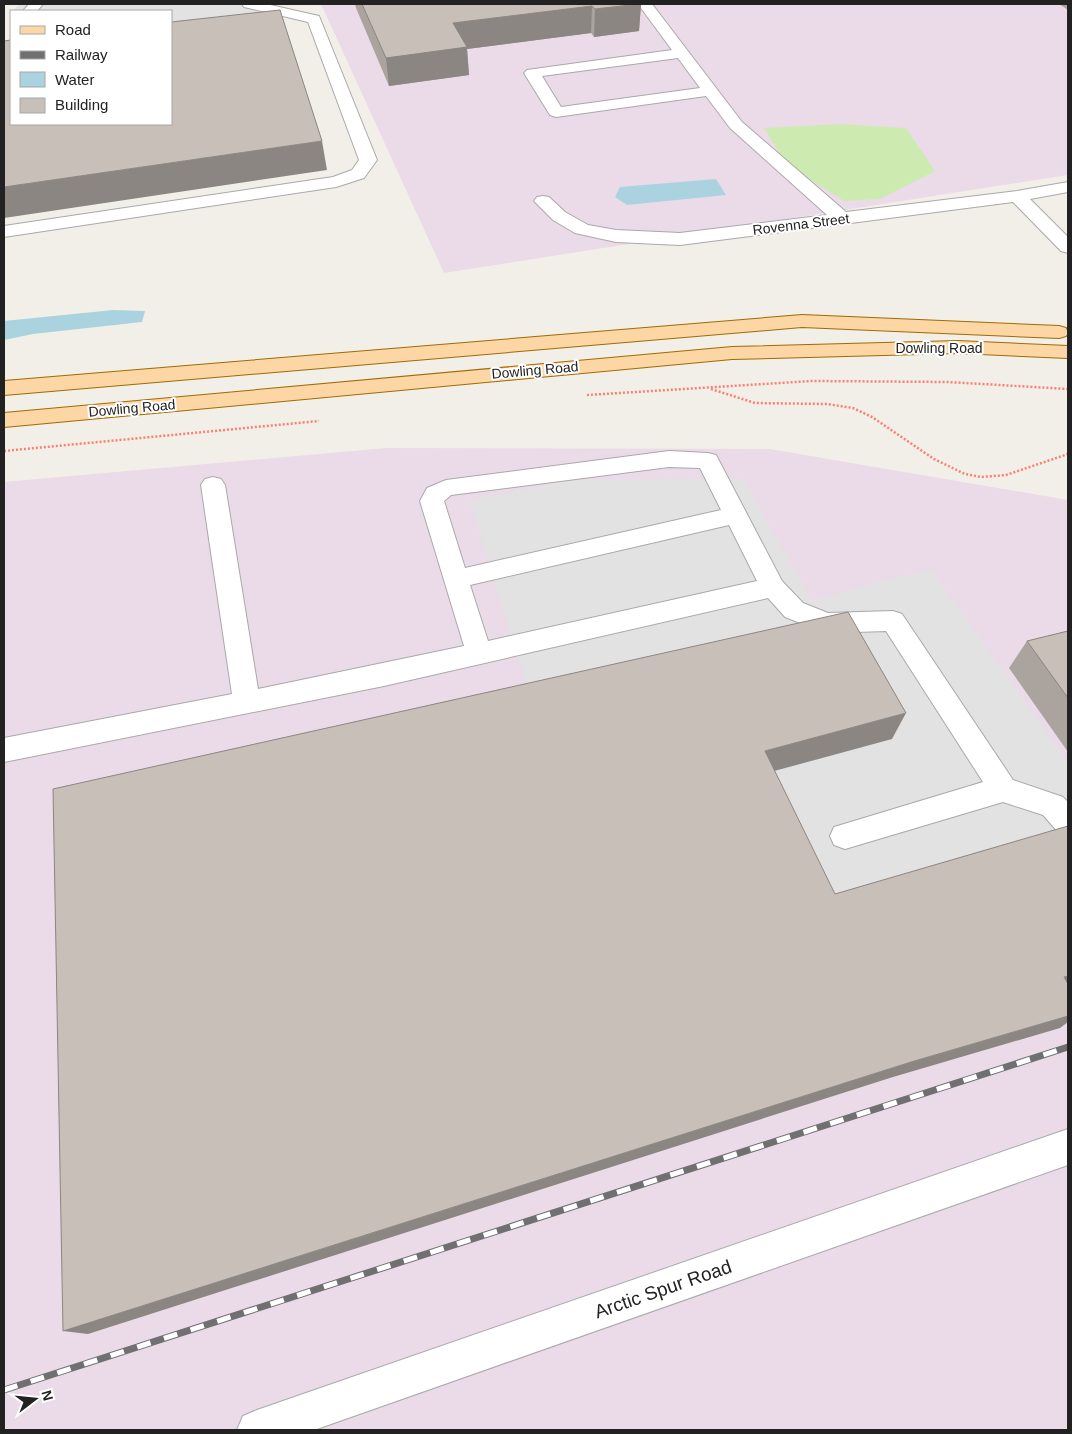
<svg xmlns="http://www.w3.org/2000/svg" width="1072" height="1434" font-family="Arial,sans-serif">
<rect width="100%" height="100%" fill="#f2efe9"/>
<g fill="#ebdbe8">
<polygon points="321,4 1068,4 1068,175 444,273"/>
<polygon points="386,448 770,449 1068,500 1068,1430 4,1430 4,482"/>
</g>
<polygon fill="#cdebb0" points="840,124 906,128 935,171 880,199 844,201 787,165 764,128"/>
<g fill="#e2e2e2">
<polygon points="19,4 248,4 261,14 171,43 171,11 13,11"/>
<polygon points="743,479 812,600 931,569 1068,763 1068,877 823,915 534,708 469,500 576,480"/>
</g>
<g fill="#aad3df">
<polygon points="716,179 726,195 627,205 615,197 620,187"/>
<polygon points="113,310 145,311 142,322 33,334 4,340 4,321"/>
</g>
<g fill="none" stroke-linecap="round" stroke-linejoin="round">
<g stroke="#a9a9a9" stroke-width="2">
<g id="minor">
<polygon points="29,4 43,4 37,11 23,11"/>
<polygon points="242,4 266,4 319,16 377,160 364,178 336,187 4,237 4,226 333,177 352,170 359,160 308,22 244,7"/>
<path d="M 638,4 L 652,4 L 742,122 L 846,212 L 1017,191 L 1068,182 L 1068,192 L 1030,199 L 1068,237 L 1068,253 L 1061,251 L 1013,202 L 680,245 L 616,242 L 575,233 L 553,220 L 534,201 L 537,197 L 543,196 L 549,197 L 565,212 L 588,225 L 616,230 L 680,233 L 827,215 L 730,128 L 706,96 L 556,117 L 550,115 L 524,73 L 527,70 L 672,50 ZM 678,58 L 700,88 L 561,107 L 542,76 Z"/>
<path d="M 669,451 L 708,453 L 716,455 L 782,581 L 803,603 L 828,613 L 893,611 L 902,614 L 1013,780 L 1063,797 L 1068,802 L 1068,836 L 1058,832 L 1043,815 L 1003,802 L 845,849 L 834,845 L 830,836 L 834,827 L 983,782 L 886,631 L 826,633 L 785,617 L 768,598 L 384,686 L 4,762 L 4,738 L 232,694 L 201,485 L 205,479 L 213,477 L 221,479 L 225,485 L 258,689 L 464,646 L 420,501 L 427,488 L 446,480 ZM 669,467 L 700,468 L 721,510 L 465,568 L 444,501 L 451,495 ZM 729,525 L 757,581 L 488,641 L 470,585 Z"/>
<polygon points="1068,1129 1068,1165 314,1430 237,1430 243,1416 257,1410"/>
</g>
</g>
<g stroke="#a06b00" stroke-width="2">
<g id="major">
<polygon points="802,315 1059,326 1066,328 1068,333 1066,336 1059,338 802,327 4,395 4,381"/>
<polygon points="958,341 1068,346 1068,358 958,353 732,359 4,427 4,413 732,347"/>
</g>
</g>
<g stroke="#fa8072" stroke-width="2.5" stroke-dasharray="2 2" stroke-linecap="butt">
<polyline points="711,389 755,403 827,404 853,408 872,417 934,459 965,474 981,477 1006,475 1068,454"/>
<polyline points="587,395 812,381 948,382 1068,389"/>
<polyline points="4,451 319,421"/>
</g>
<use href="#minor" fill="#fff" fill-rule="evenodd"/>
<use href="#major" fill="#fcd6a4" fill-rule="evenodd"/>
<g stroke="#707070" stroke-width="7">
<polyline id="rail" points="4,1390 1068,1047"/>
</g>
<use href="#rail" stroke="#fff" stroke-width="5" stroke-dasharray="14" stroke-linecap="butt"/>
</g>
<g fill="#aba49e">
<polygon points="355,4 641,4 639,31 594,37 591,33 467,49 469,75 389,86 356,8"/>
<polygon points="1059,4 1068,4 1068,10"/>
<polygon points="1068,631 1068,752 1009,668 1027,641"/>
</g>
<g fill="#8b8681">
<polygon points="641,4 639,31 594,37 595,9"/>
<polygon points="592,6 591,33 467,49 469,75 389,86 386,58 453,23"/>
<polygon points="322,141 327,170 4,218 4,187"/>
<polygon points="906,713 892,739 756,776 765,751"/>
<polygon points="1068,976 1068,986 1064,977"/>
<polygon points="1068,1016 1068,1022 1060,1028 893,1077 88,1334 63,1331 911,1062"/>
</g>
<g fill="#c7bfb8" stroke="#8b8681">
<polygon points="362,4 639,4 595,9 592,6 453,23 467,47 386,58"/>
<polygon points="280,10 322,141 4,187 4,41 11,40 11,124 171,124 171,22"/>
<polygon points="848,612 906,713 765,751 835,894 1068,826 1068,976 1064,977 1068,984 1068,1016 911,1062 63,1331 53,789"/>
<polygon points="1068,631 1068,698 1027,641"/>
</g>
<g text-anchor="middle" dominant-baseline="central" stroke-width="4" stroke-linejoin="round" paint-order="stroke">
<g font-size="14" fill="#222" stroke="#fff">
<text transform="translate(801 224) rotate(-7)">Rovenna Street</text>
<text x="939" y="348">Dowling Road</text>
<text transform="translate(535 370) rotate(-5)">Dowling Road</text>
<text transform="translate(132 408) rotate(-5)">Dowling Road</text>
</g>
<g font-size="19" fill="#222" stroke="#fff">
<text transform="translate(663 1289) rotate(-19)">Arctic Spur Road</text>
</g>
</g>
<rect width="1072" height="1434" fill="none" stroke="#222222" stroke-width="10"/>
<rect x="10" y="10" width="162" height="115" fill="#ffffff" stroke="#a7a7a7"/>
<rect x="20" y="26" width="25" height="8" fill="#fcd6a4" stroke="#a7a7a7"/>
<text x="55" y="35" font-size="15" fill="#222222">Road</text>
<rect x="20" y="51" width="25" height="8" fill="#707070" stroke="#a7a7a7"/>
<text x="55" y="60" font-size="15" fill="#222222">Railway</text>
<rect x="20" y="72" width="25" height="15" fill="#aad3df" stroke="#a7a7a7"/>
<text x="55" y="85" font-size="15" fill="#222222">Water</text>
<rect x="20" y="98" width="25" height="15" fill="#c7bfb8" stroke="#a7a7a7"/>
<text x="55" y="110" font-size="15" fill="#222222">Building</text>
<g transform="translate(35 1399) rotate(74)" stroke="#ffffff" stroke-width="4" paint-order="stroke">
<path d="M0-4L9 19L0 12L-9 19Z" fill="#222222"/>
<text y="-8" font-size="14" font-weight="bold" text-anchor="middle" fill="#222222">N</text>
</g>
</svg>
